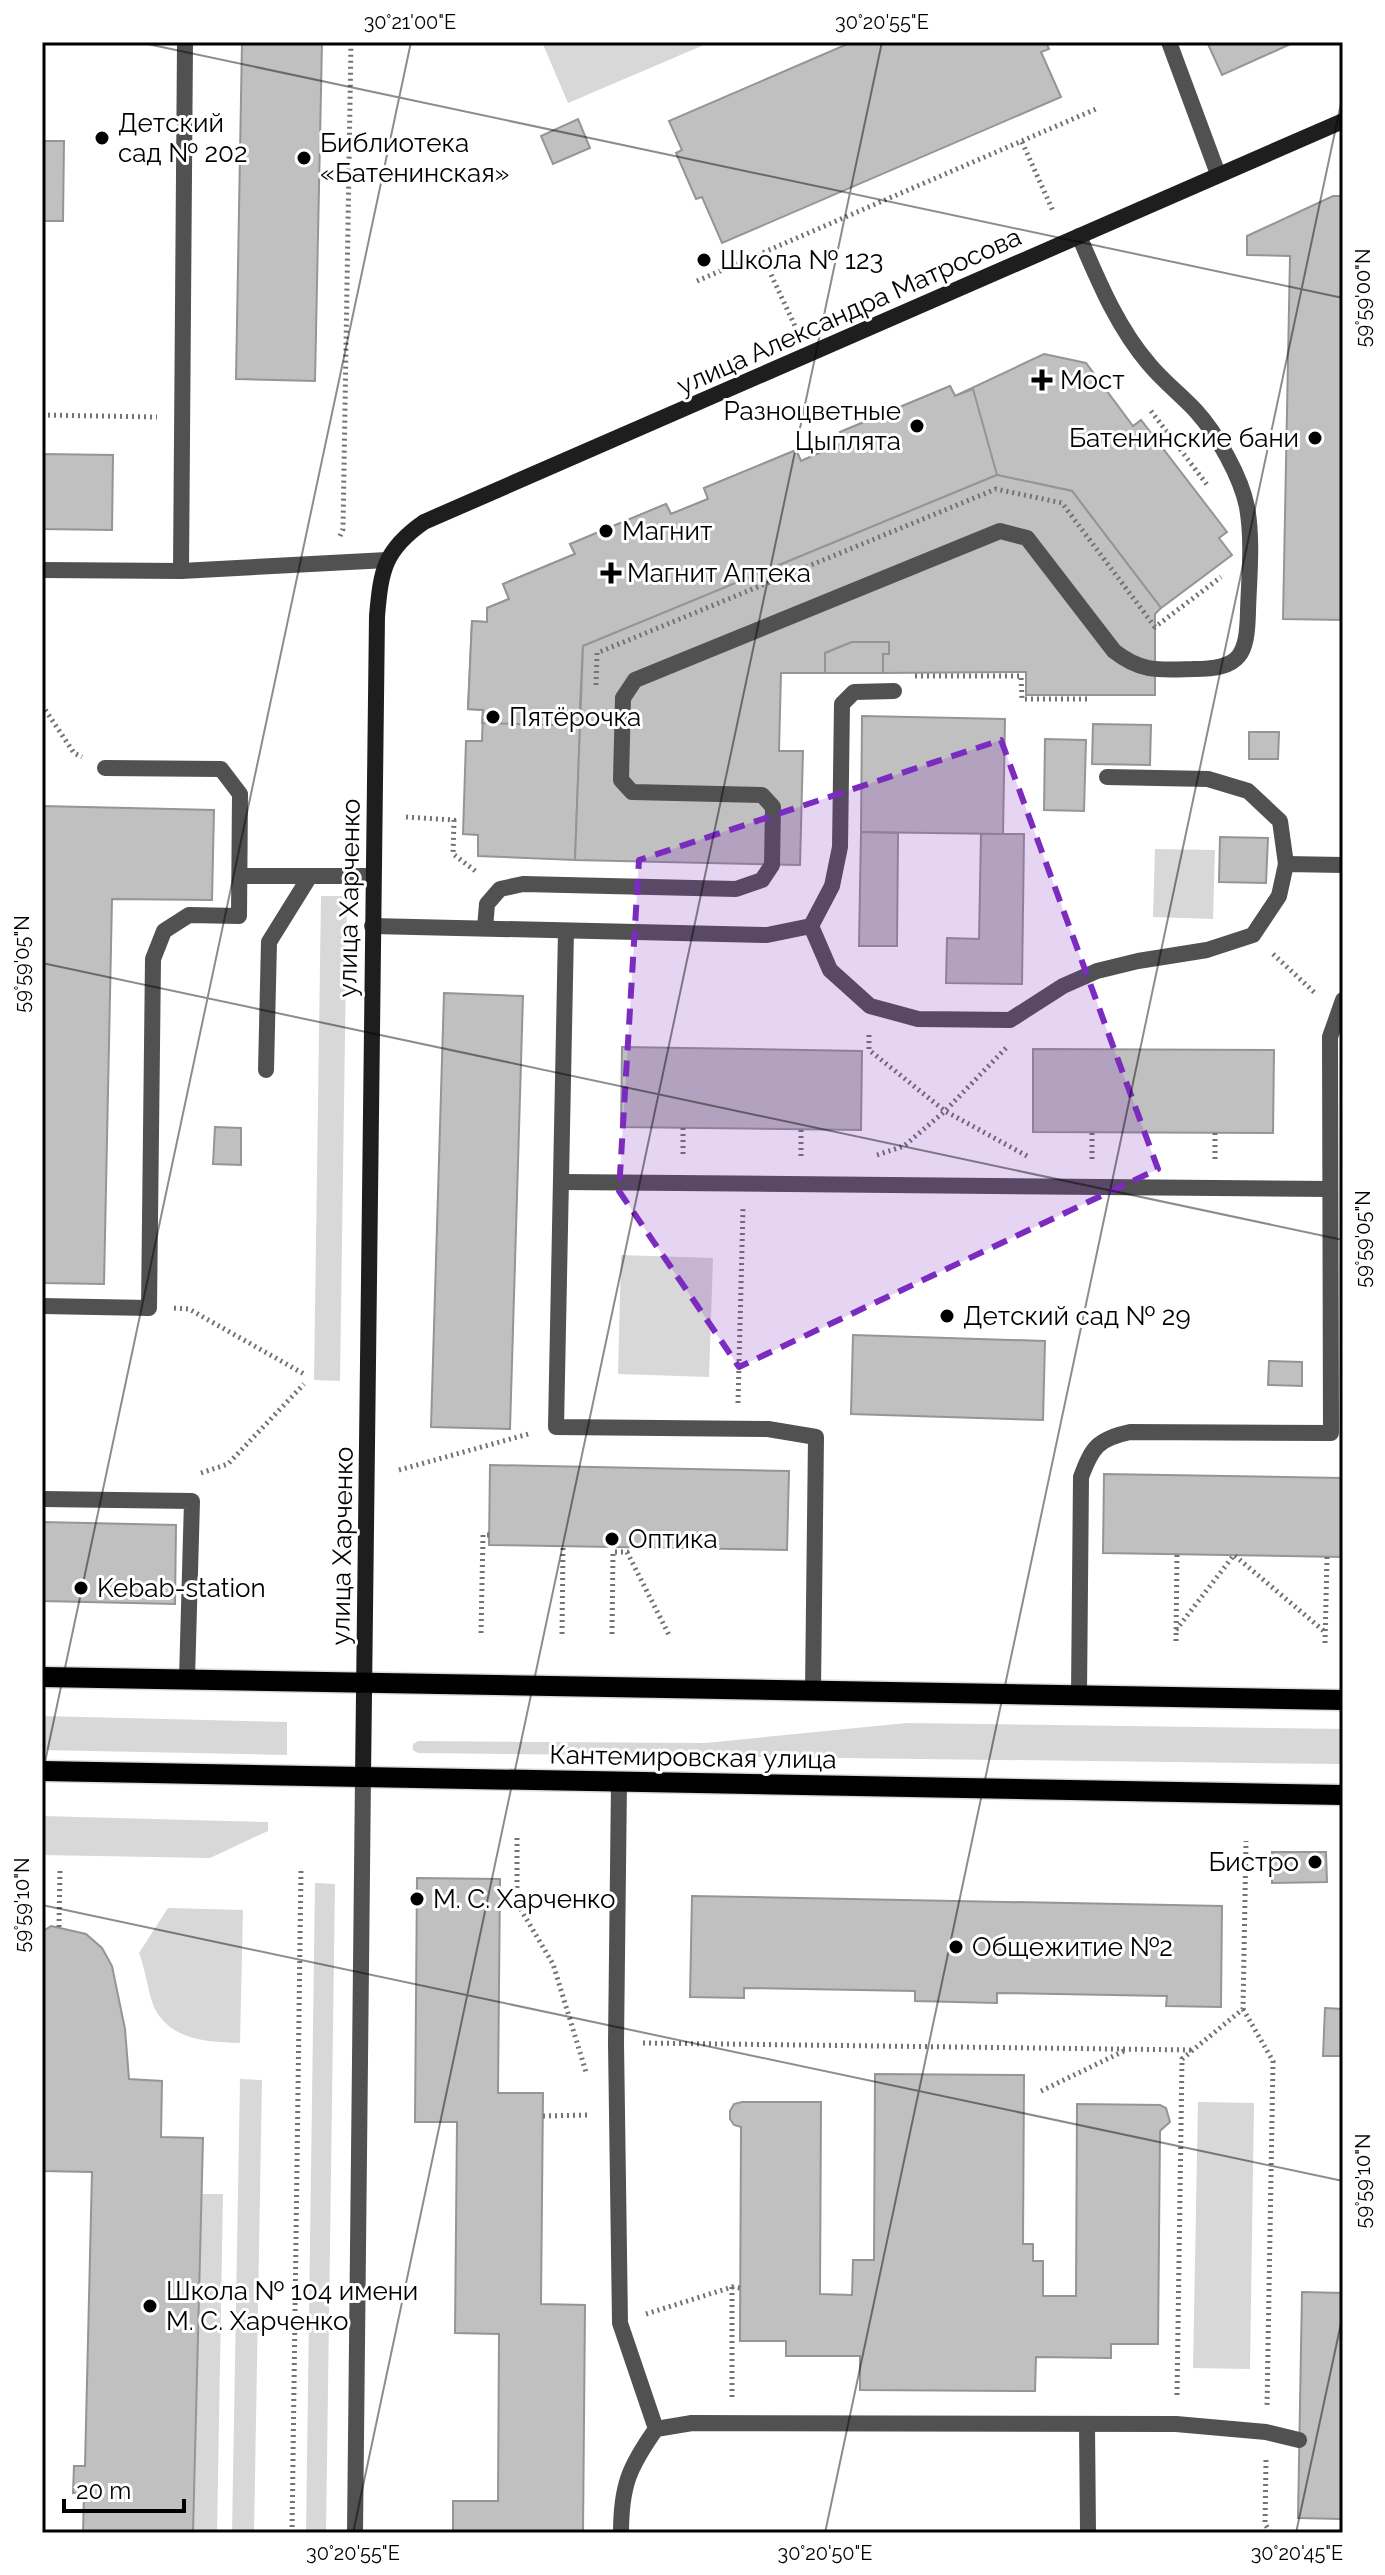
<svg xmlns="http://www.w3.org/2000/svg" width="1385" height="2575" font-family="Raleway,sans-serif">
<rect width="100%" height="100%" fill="#fff"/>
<g fill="#d8d8d8">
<polygon points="542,42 711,42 568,103"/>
<polygon points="1155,849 1215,850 1213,919 1153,917"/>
<polygon points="321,896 347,896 340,1381 314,1380"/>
<polygon points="621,1255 713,1258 709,1377 618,1374"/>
<polygon points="42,1716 287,1722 287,1755 42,1750"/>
<polygon points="907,1723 1343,1729 1343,1764 418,1753 413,1750 413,1744 418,1741 705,1743"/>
<polygon points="42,1816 268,1822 268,1831 210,1858 42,1855"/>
<polygon points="315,1883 335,1884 326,2533 306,2533"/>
<path d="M 168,1908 L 243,1910 L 240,2043 C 209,2042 172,2041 155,2009 C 148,1995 146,1970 139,1953 Z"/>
<polygon points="240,2079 262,2080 254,2533 232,2533"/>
<polygon points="1198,2102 1254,2103 1250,2369 1193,2368"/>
<polygon points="201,2194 223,2194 217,2533 193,2533"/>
</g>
<g fill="#c0c0c0" stroke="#959595" stroke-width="2">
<polygon points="242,42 322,42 315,381 236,379"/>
<polygon points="852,42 1046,42 1049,49 1041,52 1061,97 722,243 702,197 696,199 676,153 682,150 669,121"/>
<polygon points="1207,42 1295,42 1222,75"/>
<polygon points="578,119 590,148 553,164 541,136"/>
<polygon points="42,141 64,141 63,221 42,221"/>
<polygon points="1333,196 1343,196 1343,620 1283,619 1290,256 1247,255 1247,236"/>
<polygon points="1044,354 1086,363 1133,426 1141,420 1227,532 1219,538 1232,555 1161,608 1072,491 997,475 583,646 575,860 478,856 478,835 463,834 466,741 482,741 483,710 468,709 472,621 487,622 487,608 509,599 503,584 575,554 570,544 666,504 671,514 708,499 704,488 796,450 801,461 845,442 840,432 950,386 955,396"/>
<polygon points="950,386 955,396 973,389 997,475 583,646 579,726 482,723 483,710 468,709 472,621 487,622 487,608 509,599 503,584 575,554 570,544 666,504 671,514 708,499 704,488 796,450 801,461 845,442 840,432"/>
<polygon points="42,454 113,455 112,530 42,529"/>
<polygon points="997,475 1072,491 1161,608 1155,614 1155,695 1026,695 1026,672 883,673 883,654 889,654 889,642 852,642 825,653 825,673 781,673 779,751 803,751 800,865 575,860 583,646"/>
<polygon points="852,642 889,642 889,654 883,654 883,673 825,673 825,653"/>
<polygon points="862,716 1005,719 1003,834 861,832"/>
<polygon points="1093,724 1151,725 1150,765 1092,764"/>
<polygon points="1249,732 1279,732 1278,759 1249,759"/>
<polygon points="1045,739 1086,740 1084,811 1044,810"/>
<polygon points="42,806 214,810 212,900 112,899 104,1284 42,1283"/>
<polygon points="861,832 898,833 897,946 859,946"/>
<polygon points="981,834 1024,834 1022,984 946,983 947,938 979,939"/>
<polygon points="1220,837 1268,838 1266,883 1219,882"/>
<polygon points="444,993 523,996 510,1429 431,1427"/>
<polygon points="622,1047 862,1051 861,1130 621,1127"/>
<polygon points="1033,1049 1274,1050 1273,1133 1033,1132"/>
<polygon points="215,1127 241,1128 241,1165 213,1164"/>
<polygon points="853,1335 1045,1341 1043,1420 851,1414"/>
<polygon points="1269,1361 1302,1362 1302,1386 1268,1385"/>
<polygon points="490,1465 789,1471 787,1550 489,1545"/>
<polygon points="1104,1474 1343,1478 1343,1557 1103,1553"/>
<polygon points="42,1522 176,1525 175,1604 42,1601"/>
<polygon points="1272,1852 1326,1852 1327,1882 1272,1883"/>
<polygon points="417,1878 500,1879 498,2093 543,2093 541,2304 585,2305 583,2533 453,2533 453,2501 498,2501 499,2334 455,2333 457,2122 415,2122"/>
<polygon points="692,1896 1222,1906 1221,2007 1166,2006 1167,1996 997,1993 997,2003 915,2001 915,1991 744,1988 744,1998 690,1997"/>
<polygon points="51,1926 86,1934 102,1948 112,1966 125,2029 129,2079 162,2081 161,2137 203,2138 193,2533 83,2533 84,2493 73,2493 74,2466 85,2466 92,2172 42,2171 42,1932"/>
<polygon points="1325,2008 1343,2009 1343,2056 1323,2056"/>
<polygon points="875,2074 1024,2075 1023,2244 1033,2244 1033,2261 1043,2261 1043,2296 1076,2296 1077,2104 1160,2105 1166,2108 1170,2122 1160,2131 1158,2344 1111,2344 1111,2358 1036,2357 1035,2391 860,2390 860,2356 786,2356 786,2341 740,2341 741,2127 734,2125 730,2119 730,2111 734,2104 742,2102 821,2102 820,2294 852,2295 853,2260 874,2260"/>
<polygon points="1302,2292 1343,2293 1343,2533 1342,2519 1298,2518"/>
</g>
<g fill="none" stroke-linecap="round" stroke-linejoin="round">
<g stroke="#dbdbdb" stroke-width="23">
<g id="primary">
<polyline points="42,1677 1343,1700"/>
<polyline points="42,1771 1343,1795"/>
</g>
</g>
<g stroke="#737373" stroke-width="5" stroke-dasharray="2 4" stroke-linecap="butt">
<polyline points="1022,142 1053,211"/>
<polyline points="761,253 795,326"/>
<polyline points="697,281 1096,109"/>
<polyline points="1151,411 1208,486"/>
<polyline points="42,415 157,417"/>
<polyline points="340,536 343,529 351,42"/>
<polyline points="915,676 1021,676 1022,699 1090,699"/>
<polyline points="596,685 597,653 996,489 1062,503 1155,627 1221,577"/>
<polyline points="42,705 74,753 82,757"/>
<polyline points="406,817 454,820 453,854 478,873"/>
<polyline points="1273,954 1315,993"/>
<polyline points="869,1035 869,1050 945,1111 1027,1156"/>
<polyline points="683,1128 683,1155"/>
<polyline points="1092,1133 1092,1161"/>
<polyline points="1215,1133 1215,1160"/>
<polyline points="877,1155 904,1146 945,1111 1006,1048"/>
<polyline points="801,1156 801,1129"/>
<polyline points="174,1308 189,1309 304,1374"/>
<polyline points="738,1403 743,1209"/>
<polyline points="399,1470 532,1433"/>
<polyline points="201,1473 228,1464 304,1384"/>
<polyline points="1176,1630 1234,1555 1325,1632"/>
<polyline points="481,1633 483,1535 489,1535"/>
<polyline points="562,1634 563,1546"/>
<polyline points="612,1634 613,1552 627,1552 669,1635"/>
<polyline points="1176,1641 1177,1554"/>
<polyline points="1325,1643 1327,1557"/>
<polyline points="517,1838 517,1903 553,1964 586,2072"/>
<polyline points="59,1927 60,1869"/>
<polyline points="1243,2009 1273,2061 1267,2406"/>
<polyline points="643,2043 1193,2050"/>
<polyline points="1041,2091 1126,2050"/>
<polyline points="543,2116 590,2115"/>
<polyline points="732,2287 732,2398"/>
<polyline points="646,2314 732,2287 740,2288"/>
<polyline points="1177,2395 1182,2059 1243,2009 1246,1841"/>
<polyline points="1266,2460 1265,2524 1271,2533"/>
<polyline points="292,2533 301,1869"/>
</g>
<g stroke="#515151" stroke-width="16">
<polyline points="185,42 181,571 387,560"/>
<polyline points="1169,42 1218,174"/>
<polyline points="42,570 181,571"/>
<polyline points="1107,777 1208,779 1248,791 1280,821 1286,864"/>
<polyline points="240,876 310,876"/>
<polyline points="372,926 767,935 811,926 830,970 870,1006 918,1019 1010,1020 1063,986 1097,971 1138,961 1207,950 1253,935 1279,896 1286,864 1343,865"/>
<polyline points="811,926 832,886 840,847 842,704 854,692 894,691"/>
<path d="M 485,928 L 487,904 L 500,889 L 523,884 L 736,889 L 762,880 L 772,865 L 773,807 L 762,795 L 632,792 L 621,780 L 623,698 L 635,680 L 1000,531 L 1027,538 L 1114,651 C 1142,673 1160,670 1194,669 C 1241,669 1247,655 1248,611 C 1249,577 1253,541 1247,507 C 1241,477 1217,434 1196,411 C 1181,395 1163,381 1149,364 C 1117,327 1098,280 1079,236"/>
<polyline points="566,931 556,1427 768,1429 816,1437 813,1690"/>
<polyline points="266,1070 269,942 310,876 373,876"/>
<polyline points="562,1182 1329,1189"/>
<polyline points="42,1306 149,1308 153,959 164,931 189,915 239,916 240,794 221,769 105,768"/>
<polyline points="42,1499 192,1501 187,1679"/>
<path d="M 1079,1695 L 1081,1477 C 1092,1447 1098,1439 1130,1432 L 1331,1433 L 1330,1037 L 1343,1000"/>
<polyline points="619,1782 616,2043 620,2323 656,2429"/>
<polyline points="1087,2425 1088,2533"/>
<path d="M 621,2533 C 621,2486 629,2467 656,2429 L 692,2423 L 1176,2424 L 1266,2432 L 1299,2440"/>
</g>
<polyline stroke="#515151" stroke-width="16" points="355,2533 363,1777"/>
<path stroke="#1e1e1e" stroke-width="16" d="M 363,1777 L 377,616 C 381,570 384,550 424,522 L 1343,121"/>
<use href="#primary" stroke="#000" stroke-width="20"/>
</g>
<path fill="#7b2cbf" fill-opacity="0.2" stroke="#7b2cbf" stroke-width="6" stroke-dasharray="16 10" stroke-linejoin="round" d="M 1001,740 L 1158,1169 L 739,1367 L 619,1191 L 639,860 Z"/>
<path fill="none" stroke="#000" stroke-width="2" stroke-opacity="0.45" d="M 138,42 L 1343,298M 42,963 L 1343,1240M 42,1776 L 411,42M 42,1905 L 1343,2181M 353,2533 L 882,42M 825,2533 L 1343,94M 1296,2533 L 1343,2314"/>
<g fill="#000" stroke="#fff" stroke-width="3">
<circle cx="102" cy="138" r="8"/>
<circle cx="304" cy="158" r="8"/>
<circle cx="704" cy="260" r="8"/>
<path d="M1038 368h8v8h8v8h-8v8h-8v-8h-8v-8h8z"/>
<circle cx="917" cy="426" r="8"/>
<circle cx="1315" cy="438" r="8"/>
<circle cx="606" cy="531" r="8"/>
<path d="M607 561h8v8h8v8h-8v8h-8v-8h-8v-8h8z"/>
<circle cx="493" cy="717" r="8"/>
<circle cx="947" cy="1316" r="8"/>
<circle cx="612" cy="1539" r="8"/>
<circle cx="81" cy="1588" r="8"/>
<circle cx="1315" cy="1862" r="8"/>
<circle cx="417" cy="1899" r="8"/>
<circle cx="956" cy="1947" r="8"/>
<circle cx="150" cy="2306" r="8"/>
</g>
<g text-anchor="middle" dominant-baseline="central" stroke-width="6" stroke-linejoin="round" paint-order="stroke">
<g font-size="26" fill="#000" stroke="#fff" text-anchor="start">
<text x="118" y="123">Детский<tspan x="118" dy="30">сад № 202</tspan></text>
<text x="320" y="143">Библиотека<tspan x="320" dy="30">«Батенинская»</tspan></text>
<text x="720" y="260">Школа № 123</text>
<text x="1060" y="380">Мост</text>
<text x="901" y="411" text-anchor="end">Разноцветные<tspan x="901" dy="30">Цыплята</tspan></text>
<text x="1299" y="438" text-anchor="end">Батенинские бани</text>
<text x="622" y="531">Магнит</text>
<text x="627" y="573">Магнит Аптека</text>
<text x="509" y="717">Пятёрочка</text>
<text x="963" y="1316">Детский сад № 29</text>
<text x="628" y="1539">Оптика</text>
<text x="97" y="1588">Kebab-station</text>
<text x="1299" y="1862" text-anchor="end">Бистро</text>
<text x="433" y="1899">М. С. Харченко</text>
<text x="972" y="1947">Общежитие №2</text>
<text x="166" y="2291">Школа № 104 имени<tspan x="166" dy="30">М. С. Харченко</tspan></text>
</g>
<g font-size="26" fill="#000" stroke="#fff">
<text transform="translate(849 311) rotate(-24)">улица Александра Матросова</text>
<text transform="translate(349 898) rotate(-89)">улица Харченко</text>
<text transform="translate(342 1546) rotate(-89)">улица Харченко</text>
<text transform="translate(693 1757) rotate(1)">Кантемировская улица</text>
</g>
</g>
<rect width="1385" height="2575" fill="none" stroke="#ffffff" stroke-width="88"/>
<path d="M64 2499v12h120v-12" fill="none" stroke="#000000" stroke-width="4"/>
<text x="76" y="2499" font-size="24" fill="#000000" stroke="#ffffff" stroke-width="6" paint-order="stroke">20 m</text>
<rect x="44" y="44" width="1297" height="2487" fill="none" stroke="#000" stroke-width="3"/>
<g font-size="20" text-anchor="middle" fill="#000">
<text x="410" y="29">30°21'00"E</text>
<text x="882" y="29">30°20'55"E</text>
<text transform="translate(1363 298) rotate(-90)" y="7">59°59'00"N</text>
<text transform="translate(22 964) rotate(-90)" y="7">59°59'05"N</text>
<text transform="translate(1363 1239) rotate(-90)" y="7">59°59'05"N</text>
<text transform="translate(22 1905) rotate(-90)" y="7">59°59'10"N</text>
<text transform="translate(1363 2181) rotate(-90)" y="7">59°59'10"N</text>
<text x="353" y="2560">30°20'55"E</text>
<text x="825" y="2560">30°20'50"E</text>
<text x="1297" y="2560">30°20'45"E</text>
</g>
</svg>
